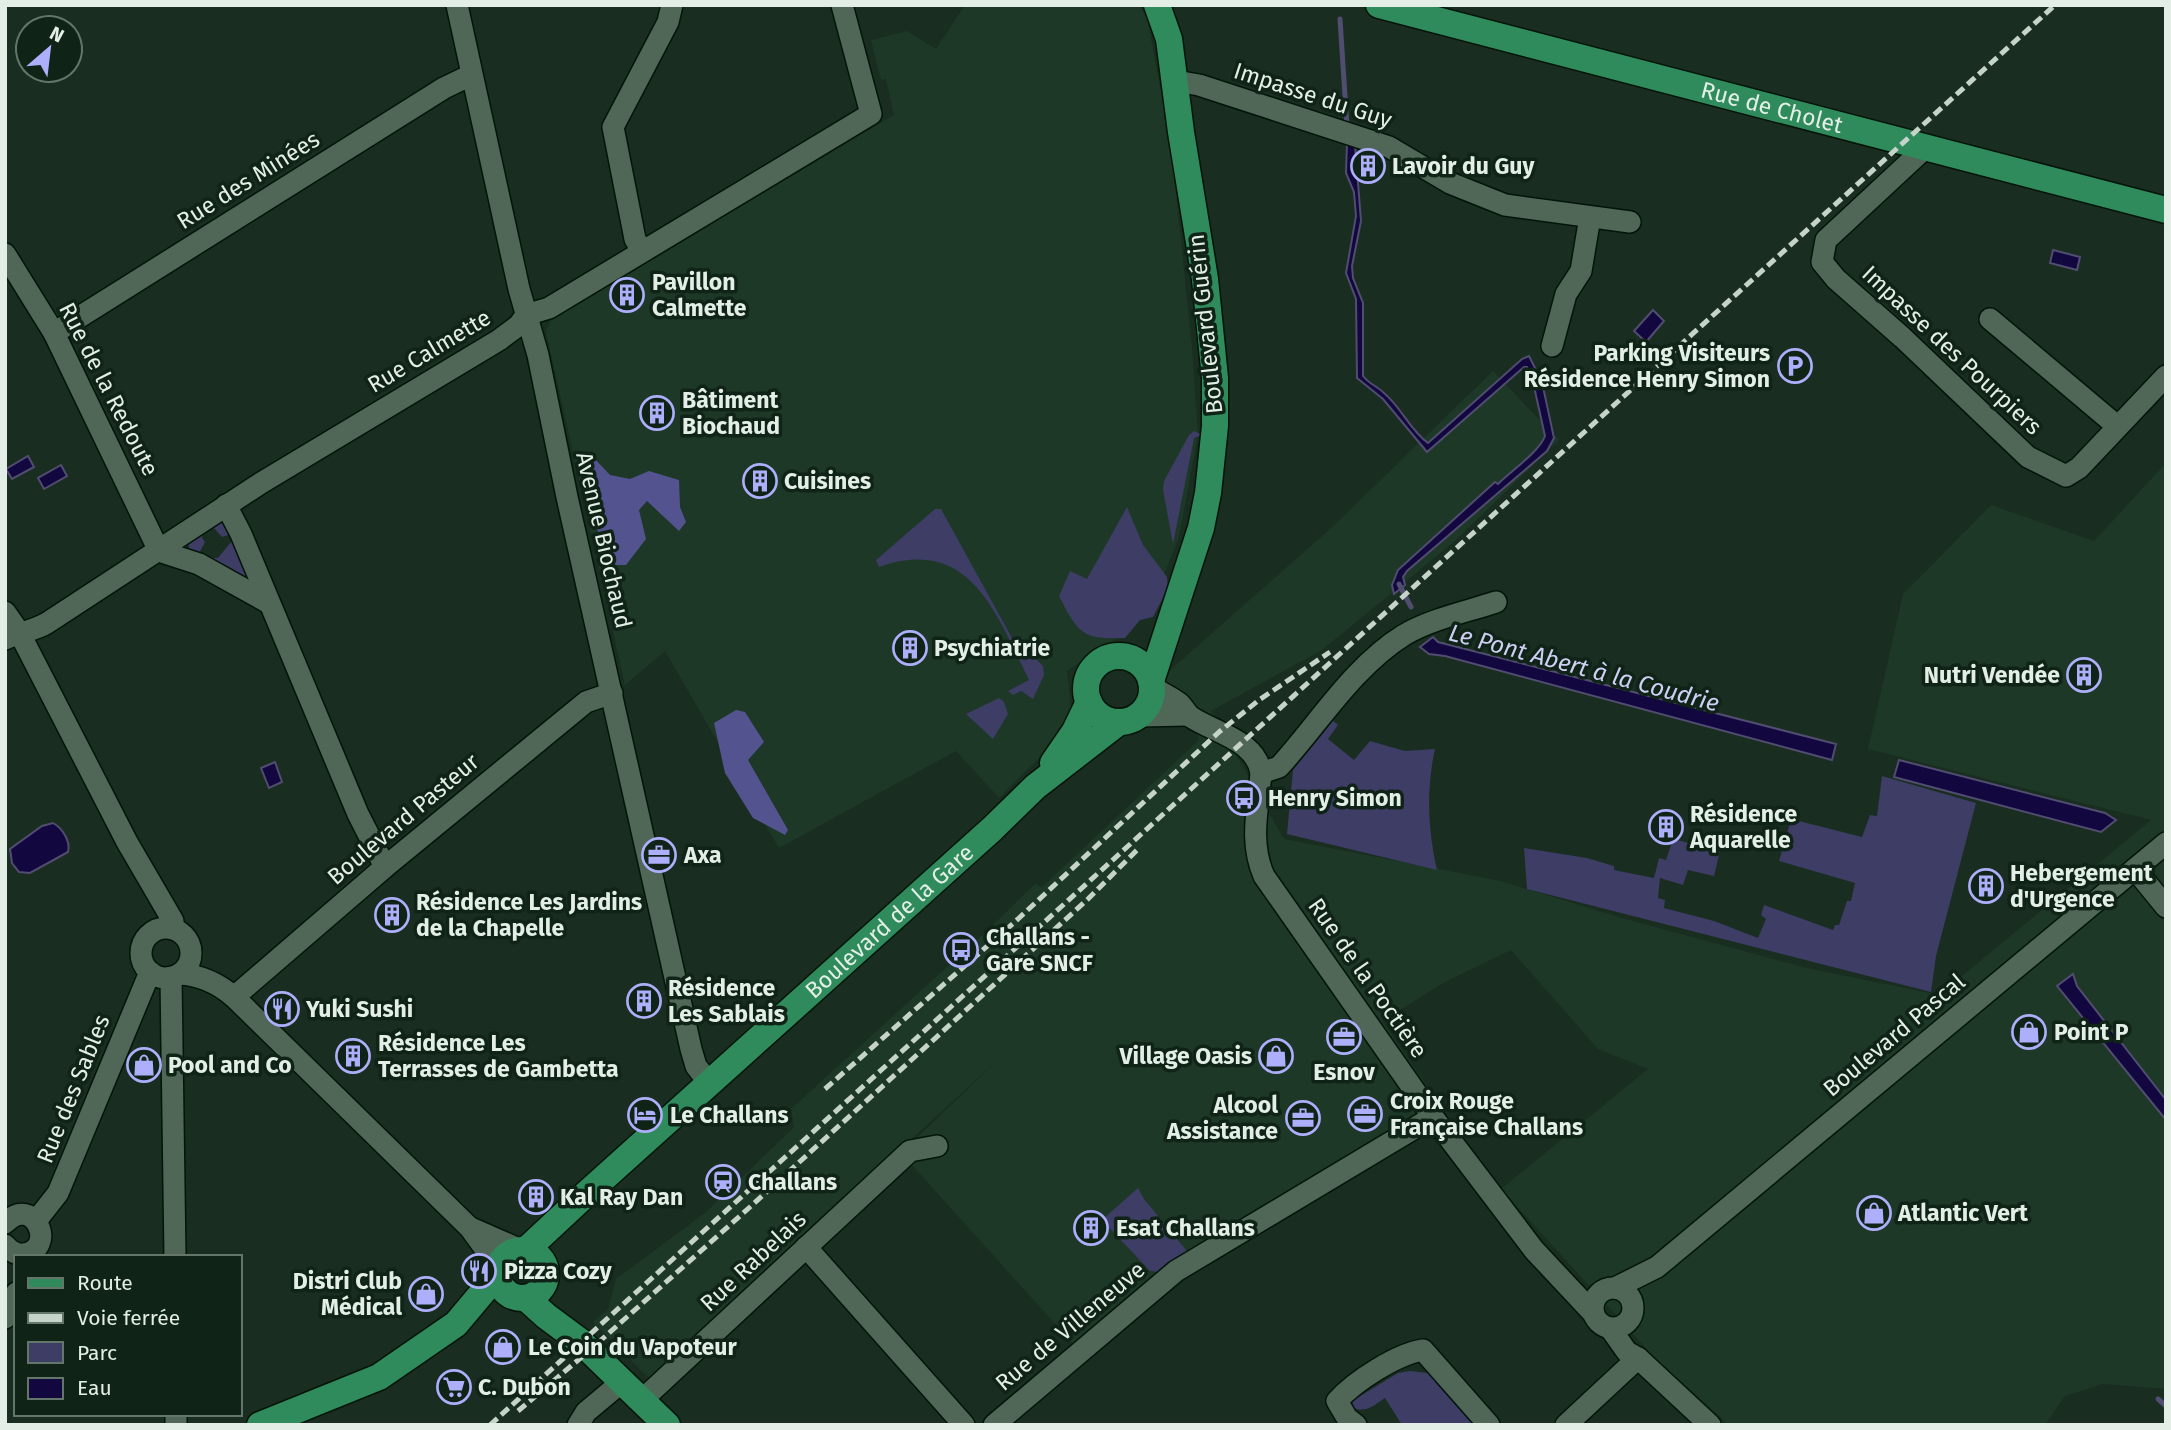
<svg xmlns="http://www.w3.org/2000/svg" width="2171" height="1430" font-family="'Fira Sans',sans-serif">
<rect width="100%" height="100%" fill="#192d20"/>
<g fill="#1d3827">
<polygon points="965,5 1138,5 1147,17 1171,144 1192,347 1198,435 1179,537 1149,613 1114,640 1067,671 1071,707 1055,742 999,798 956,751 779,848 665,651 625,685 546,332 550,321 894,115 886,79 881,80 871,40 907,31 936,49"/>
<polygon points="1493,371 1559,440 1455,541 1322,650 1211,711 1284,839 1501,881 1622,918 1807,968 1939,995 2151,820 1868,749 1903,594 1991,505 2094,541 2166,463 2166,1389 2103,1384 2065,1396 2045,1425 1729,1425 1653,1356 1501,1189 1648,1069 1598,1049 1511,950 1445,982 1382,1021 1437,1100 1163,1272 1076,1347 901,1153 1000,1058 650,1379 593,1322 608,1309 616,1279 705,1213 794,1127 791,1109 992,926 1035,884 1042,887 1199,740 1187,704 1160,679 1330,529"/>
</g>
<g fill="#3d3d66">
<polygon points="1194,431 1203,435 1194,438 1173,544 1163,490 1164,481 1189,435"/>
<path d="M 1127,507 L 1143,545 L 1167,577 L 1168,588 L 1153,617 L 1140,620 L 1125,638 C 1082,640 1078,633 1059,596 L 1070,571 L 1087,579 Z"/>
<path d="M 935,509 L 941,509 L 1012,638 L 1022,638 L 1031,654 L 1043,666 L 1044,675 L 1033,699 L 1021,691 L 1013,695 L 1008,691 L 1029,680 C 996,613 970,535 879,567 L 876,560 Z"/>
<polygon points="213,521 228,523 234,533 222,537 214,528 203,532 202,538 205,542 197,557 190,553 188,540"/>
<polygon points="237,540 248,572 244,577 238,579 203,561 207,555 213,558 218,558 231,542"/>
<polygon points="999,698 1004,702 1008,714 993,739 966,714"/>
<path d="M 1333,721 L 1338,725 L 1328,739 L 1354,760 L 1370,741 L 1405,751 L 1435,749 C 1426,790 1428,830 1437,870 L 1287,834 L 1293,770 Z"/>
<polygon points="1882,776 1976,803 1936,956 1931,992 1527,889 1524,848 1587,858 1614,866 1614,870 1654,878 1659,858 1666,860 1673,839 1720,851 1714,876 1688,870 1683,885 1660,878 1658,898 1665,900 1664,908 1714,921 1758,938 1766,919 1761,915 1764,905 1833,930 1835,925 1839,925 1847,901 1851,901 1855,883 1779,861 1791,819 1862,837 1870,815 1877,816"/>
<polygon points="1138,1188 1144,1199 1191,1256 1167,1273 1150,1271 1102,1220"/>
<path d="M 1410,1371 L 1427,1373 L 1434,1377 L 1436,1383 L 1473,1425 L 1402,1425 L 1385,1398 C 1375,1405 1366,1413 1354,1408 L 1352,1401 L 1398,1373 Z"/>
</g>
<g fill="#53538f">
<polygon points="594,458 610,475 630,479 649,471 679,480 680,507 686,522 679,531 647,501 639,510 646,539 626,565 606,565 585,479 589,461"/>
<polygon points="736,710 745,712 764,742 748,760 788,830 785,835 753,818 725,773 714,723"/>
</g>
<g fill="#12073e" stroke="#514d70" stroke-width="2">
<path d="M 1347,143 L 1355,145 L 1361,221 L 1352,266 L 1353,278 L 1363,303 L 1363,376 C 1369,384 1377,386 1384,393 C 1401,407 1410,430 1428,443 L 1522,359 L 1529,356 L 1542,382 L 1554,438 L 1547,451 L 1407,571 L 1403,577 L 1405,585 L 1394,594 L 1392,585 L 1398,570 L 1495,482 L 1498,484 C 1510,472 1540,451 1545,436 L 1533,382 L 1527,367 L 1524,367 L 1427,452 L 1383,399 L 1357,378 L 1356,299 L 1346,273 L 1356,216 L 1354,192 L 1346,173 Z"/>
<polygon points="2053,250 2080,257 2077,270 2050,263"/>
<polygon points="1653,310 1664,321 1646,342 1634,331"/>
<polygon points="28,456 34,467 12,479 6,469"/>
<polygon points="61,465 67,476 44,489 38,478"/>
<polygon points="1433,637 1438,642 1836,744 1832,760 1445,656 1429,654 1420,647"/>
<polygon points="1899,760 2105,813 2116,820 2101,832 1894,777"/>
<polygon points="275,762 282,782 269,788 261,768"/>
<path d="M 53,823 C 62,828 71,841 68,852 L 30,873 L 19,872 L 12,863 L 10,849 L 42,826 Z"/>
<polygon points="2073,974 2077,986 2166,1100 2166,1120 2057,986"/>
</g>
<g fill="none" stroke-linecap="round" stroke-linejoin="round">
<g stroke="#514d70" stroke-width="5">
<polyline points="1340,19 1347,127"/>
<polyline points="1399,584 1411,607"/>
<polyline points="2158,1399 2166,1406"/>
</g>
<g stroke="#03150a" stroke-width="24">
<g id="minor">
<polyline points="457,5 519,289 538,355 567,497 691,1049 696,1066 709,1083"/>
<polyline points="1176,81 1199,85 1389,147 1450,183 1505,205 1630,222"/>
<polyline points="1925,148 1826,240 1822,262 1836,279 1903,338 2028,457 2066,476 2079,468 2166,376"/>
<polyline points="642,251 635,239 613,127 668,22 672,5"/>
<polyline points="5,254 54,333 159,551"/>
<polyline points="1990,319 2117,426"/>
<polyline points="54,333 444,88 471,75"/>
<polyline points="1552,346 1566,294 1581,271 1590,217"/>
<polyline points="226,505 241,534 358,814 385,867"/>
<polyline points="159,551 199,564 269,603"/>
<polyline points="5,612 19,632 127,842 173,921 173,929"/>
<path d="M 5,639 C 19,632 34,631 47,623 L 261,483 L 499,340 L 519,325 L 526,315 L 549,308 L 871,114 L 842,5"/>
<path d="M 1152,686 C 1160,693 1172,697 1180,704 C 1184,708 1186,713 1191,717 C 1215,733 1256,740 1261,773 C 1258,809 1249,842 1264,876 L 1433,1117 L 1534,1250 L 1593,1313"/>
<polyline points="1139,716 1188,715"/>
<path d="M 1261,773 L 1279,767 C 1319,723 1353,667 1404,635 C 1431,619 1466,612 1496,602"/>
<polyline points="2135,869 2166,907"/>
<circle cx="166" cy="953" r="25"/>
<path d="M 179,974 C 200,975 218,983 234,997 L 470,1228 L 499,1268"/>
<polyline points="171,977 175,1257"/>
<polyline points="234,997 385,867 586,702 612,693"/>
<polyline points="36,1221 58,1193 150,972"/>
<path d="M 5,1223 C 34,1193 58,1249 24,1254 C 16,1255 10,1251 5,1245"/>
<polyline points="471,1228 521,1250"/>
<polyline points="806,1247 964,1425"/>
<circle cx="1613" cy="1308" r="20"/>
<polyline points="1615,1288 1657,1267 2166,843"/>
<polyline points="5,1318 16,1293"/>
<polyline points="1610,1328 1627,1352 1638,1358 1710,1425"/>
<polyline points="642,1400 910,1151 937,1146"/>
<polyline points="176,1414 176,1425"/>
<polyline points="578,1425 586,1412 623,1381"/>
<polyline points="994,1425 1176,1271 1433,1117"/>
<path d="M 1356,1425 L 1347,1418 L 1337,1401 C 1355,1381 1397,1354 1423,1350 L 1489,1425"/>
<polyline points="1566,1425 1638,1358"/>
</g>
</g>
<g stroke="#03150a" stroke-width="29">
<g id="major">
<path id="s1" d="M 1379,5 L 2166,210"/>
<circle cx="1119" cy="689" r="33"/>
<polyline points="1151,681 1201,528 1208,493 1215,426 1215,378 1205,279 1181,132 1169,39 1157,5"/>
<polyline points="1053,763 1075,731 1089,702"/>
<path id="s2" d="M 526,1250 L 585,1195 L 992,829 L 1035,787 L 1119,722"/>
<circle cx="522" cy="1274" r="24"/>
<polyline points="526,1298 546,1316 581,1342 667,1425"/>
<polyline points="260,1425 379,1377 456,1324 498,1274"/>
</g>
</g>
<use href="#minor" stroke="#506657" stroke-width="21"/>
<use href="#major" stroke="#2f8b5c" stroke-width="26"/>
<g stroke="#c5d3c9" stroke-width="5" stroke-dasharray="10 5" stroke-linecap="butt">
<polyline points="825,1089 1018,919 1219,732 1259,700 1330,652"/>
<polyline points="518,1411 590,1350 750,1207 1088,899 1140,847"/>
<polyline points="490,1425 2055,5"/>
</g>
</g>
<defs>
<g id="building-ring" transform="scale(1.75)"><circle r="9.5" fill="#102317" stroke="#adaffb" stroke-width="1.5"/><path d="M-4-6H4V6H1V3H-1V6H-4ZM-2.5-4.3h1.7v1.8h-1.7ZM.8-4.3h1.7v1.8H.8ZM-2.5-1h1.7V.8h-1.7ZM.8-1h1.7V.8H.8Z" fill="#adaffb"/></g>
<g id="parking-ring" transform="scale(1.75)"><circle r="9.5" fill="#102317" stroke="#adaffb" stroke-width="1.5"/><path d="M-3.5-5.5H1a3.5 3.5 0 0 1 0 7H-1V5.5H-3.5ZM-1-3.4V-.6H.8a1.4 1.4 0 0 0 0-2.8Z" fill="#adaffb"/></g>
<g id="bus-ring" transform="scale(1.75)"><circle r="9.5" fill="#102317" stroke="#adaffb" stroke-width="1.5"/><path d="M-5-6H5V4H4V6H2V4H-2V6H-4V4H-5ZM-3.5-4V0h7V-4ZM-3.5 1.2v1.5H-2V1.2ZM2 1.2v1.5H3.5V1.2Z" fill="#adaffb"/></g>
<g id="office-ring" transform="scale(1.75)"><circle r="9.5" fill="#102317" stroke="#adaffb" stroke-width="1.5"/><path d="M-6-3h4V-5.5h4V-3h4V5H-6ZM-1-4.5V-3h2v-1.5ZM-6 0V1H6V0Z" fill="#adaffb"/></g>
<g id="restaurant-ring" transform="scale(1.75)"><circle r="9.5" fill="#102317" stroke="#adaffb" stroke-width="1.5"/><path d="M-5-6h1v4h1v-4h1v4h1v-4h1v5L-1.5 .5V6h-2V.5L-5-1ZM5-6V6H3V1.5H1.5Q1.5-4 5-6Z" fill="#adaffb"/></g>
<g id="shop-ring" transform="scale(1.75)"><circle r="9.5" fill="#102317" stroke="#adaffb" stroke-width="1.5"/><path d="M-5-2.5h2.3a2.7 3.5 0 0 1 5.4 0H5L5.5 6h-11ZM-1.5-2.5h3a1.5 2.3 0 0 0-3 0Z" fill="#adaffb"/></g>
<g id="hotel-ring" transform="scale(1.75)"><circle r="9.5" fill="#102317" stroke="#adaffb" stroke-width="1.5"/><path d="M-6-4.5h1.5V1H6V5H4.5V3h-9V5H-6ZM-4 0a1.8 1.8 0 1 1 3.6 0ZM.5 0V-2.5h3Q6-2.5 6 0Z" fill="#adaffb"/></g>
<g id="station-ring" transform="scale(1.75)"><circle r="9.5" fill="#102317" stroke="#adaffb" stroke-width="1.5"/><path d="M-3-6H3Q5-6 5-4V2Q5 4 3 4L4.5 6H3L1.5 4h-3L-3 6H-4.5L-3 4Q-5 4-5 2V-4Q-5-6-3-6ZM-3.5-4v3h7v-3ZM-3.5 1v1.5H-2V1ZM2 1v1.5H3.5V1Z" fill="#adaffb"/></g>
<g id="supermarket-ring" transform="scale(1.75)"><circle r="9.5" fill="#102317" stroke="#adaffb" stroke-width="1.5"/><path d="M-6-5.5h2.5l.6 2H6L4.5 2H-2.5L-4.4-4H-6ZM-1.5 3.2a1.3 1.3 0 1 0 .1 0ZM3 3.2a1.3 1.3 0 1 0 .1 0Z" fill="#adaffb"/></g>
</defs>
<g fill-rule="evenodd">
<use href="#building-ring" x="1368" y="166"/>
<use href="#building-ring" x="627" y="295"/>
<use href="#parking-ring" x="1795" y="366"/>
<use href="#building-ring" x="657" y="413"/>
<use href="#building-ring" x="760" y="481"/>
<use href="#building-ring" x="910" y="648"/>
<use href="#building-ring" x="2084" y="675"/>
<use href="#bus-ring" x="1244" y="798"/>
<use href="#building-ring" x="1666" y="827"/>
<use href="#office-ring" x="659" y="855"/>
<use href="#building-ring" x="1986" y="886"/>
<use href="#building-ring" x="392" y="915"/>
<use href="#bus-ring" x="961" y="950"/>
<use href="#building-ring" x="644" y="1001"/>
<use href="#restaurant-ring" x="282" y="1009"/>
<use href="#shop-ring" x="2029" y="1032"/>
<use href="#office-ring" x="1344" y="1037"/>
<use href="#building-ring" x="353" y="1056"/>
<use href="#shop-ring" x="1276" y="1056"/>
<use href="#shop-ring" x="144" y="1065"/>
<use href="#office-ring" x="1365" y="1114"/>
<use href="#hotel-ring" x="645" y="1115"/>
<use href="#office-ring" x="1303" y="1118"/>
<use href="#station-ring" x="723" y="1182"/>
<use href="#building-ring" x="536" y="1197"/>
<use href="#shop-ring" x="1874" y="1213"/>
<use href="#building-ring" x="1091" y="1228"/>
<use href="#restaurant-ring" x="479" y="1271"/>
<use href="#shop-ring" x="426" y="1294"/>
<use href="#shop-ring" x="503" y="1347"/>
<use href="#supermarket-ring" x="454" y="1387"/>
</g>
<g text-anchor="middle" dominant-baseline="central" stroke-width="7" stroke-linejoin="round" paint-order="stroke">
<g font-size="23" fill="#e3efe6" stroke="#102317">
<text transform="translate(1313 95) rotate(18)">Impasse du Guy</text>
<text stroke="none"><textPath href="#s1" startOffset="406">Rue de Cholet</textPath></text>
<text transform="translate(248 180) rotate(-32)">Rue des Minées</text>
<text transform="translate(1205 324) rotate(-96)">Boulevard Guérin</text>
<text transform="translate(1952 350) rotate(43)">Impasse des Pourpiers</text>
<text transform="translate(429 351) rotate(-31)">Rue Calmette</text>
<text transform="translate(109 389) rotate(63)">Rue de la Redoute</text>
<text transform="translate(604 540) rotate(77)">Avenue Biochaud</text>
<text transform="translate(403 819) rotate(-40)">Boulevard Pasteur</text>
<text stroke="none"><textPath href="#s2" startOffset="490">Boulevard de la Gare</textPath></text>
<text transform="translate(1368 978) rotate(55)">Rue de la Poctière</text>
<text transform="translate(1894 1035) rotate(-40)">Boulevard Pascal</text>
<text transform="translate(73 1089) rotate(-68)">Rue des Sables</text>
<text transform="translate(753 1261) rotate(-43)">Rue Rabelais</text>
<text transform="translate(1070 1326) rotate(-40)">Rue de Villeneuve</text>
</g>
<g font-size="23" font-weight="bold" fill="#e3efe6" stroke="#102317" text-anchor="start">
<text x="1392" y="166">Lavoir du Guy</text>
<text x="652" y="282">Pavillon<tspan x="652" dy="26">Calmette</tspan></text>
<text x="1770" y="353" text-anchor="end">Parking Visiteurs<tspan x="1770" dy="26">Résidence Henry Simon</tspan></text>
<text x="682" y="400">Bâtiment<tspan x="682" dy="26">Biochaud</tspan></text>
<text x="784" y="481">Cuisines</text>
<text x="934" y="648">Psychiatrie</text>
<text x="2060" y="675" text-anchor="end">Nutri Vendée</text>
<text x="1268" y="798">Henry Simon</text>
<text x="1690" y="814">Résidence<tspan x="1690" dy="26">Aquarelle</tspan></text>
<text x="684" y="855">Axa</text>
<text x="2010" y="873">Hebergement<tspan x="2010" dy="26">d'Urgence</tspan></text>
<text x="416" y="902">Résidence Les Jardins<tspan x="416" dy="26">de la Chapelle</tspan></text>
<text x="986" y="937">Challans -<tspan x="986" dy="26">Gare SNCF</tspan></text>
<text x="668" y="988">Résidence<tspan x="668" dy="26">Les Sablais</tspan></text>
<text x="306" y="1009">Yuki Sushi</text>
<text x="2054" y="1032">Point P</text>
<text x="378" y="1043">Résidence Les<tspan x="378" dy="26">Terrasses de Gambetta</tspan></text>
<text x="1252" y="1056" text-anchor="end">Village Oasis</text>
<text x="168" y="1065">Pool and Co</text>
<text x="1344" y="1072" text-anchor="middle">Esnov</text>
<text x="1390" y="1101">Croix Rouge<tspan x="1390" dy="26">Française Challans</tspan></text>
<text x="1278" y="1105" text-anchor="end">Alcool<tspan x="1278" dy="26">Assistance</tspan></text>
<text x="670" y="1115">Le Challans</text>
<text x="748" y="1182">Challans</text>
<text x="560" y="1197">Kal Ray Dan</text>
<text x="1898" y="1213">Atlantic Vert</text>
<text x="1116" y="1228">Esat Challans</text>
<text x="504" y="1271">Pizza Cozy</text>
<text x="402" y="1281" text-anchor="end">Distri Club<tspan x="402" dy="26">Médical</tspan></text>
<text x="528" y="1347">Le Coin du Vapoteur</text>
<text x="478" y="1387">C. Dubon</text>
</g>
<g font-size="24" font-style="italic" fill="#cdcff4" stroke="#102317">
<text transform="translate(1584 668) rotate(15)">Le Pont Abert à la Coudrie</text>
</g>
</g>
<rect width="2171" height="1430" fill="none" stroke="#e3efe6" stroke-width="14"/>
<rect x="14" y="1255" width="228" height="161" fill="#102317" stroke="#64756a" stroke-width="2"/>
<rect x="28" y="1278" width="35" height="10" fill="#2f8b5c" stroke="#64756a" stroke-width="2"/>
<text x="77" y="1290" font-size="21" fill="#e3efe6">Route</text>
<rect x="28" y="1313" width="35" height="10" fill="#c5d3c9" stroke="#64756a" stroke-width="2"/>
<text x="77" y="1325" font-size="21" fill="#e3efe6">Voie ferrée</text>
<rect x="28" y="1342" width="35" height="21" fill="#3d3d66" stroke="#64756a" stroke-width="2"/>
<text x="77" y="1360" font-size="21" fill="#e3efe6">Parc</text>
<rect x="28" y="1378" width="35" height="21" fill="#12073e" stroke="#64756a" stroke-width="2"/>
<text x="77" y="1395" font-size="21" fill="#e3efe6">Eau</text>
<g transform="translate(49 49) rotate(28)"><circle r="33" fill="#102317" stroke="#64756a" stroke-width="2"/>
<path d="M0-5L12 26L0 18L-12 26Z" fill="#adaffb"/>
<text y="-10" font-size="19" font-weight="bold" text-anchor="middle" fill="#e3efe6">N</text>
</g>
</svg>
